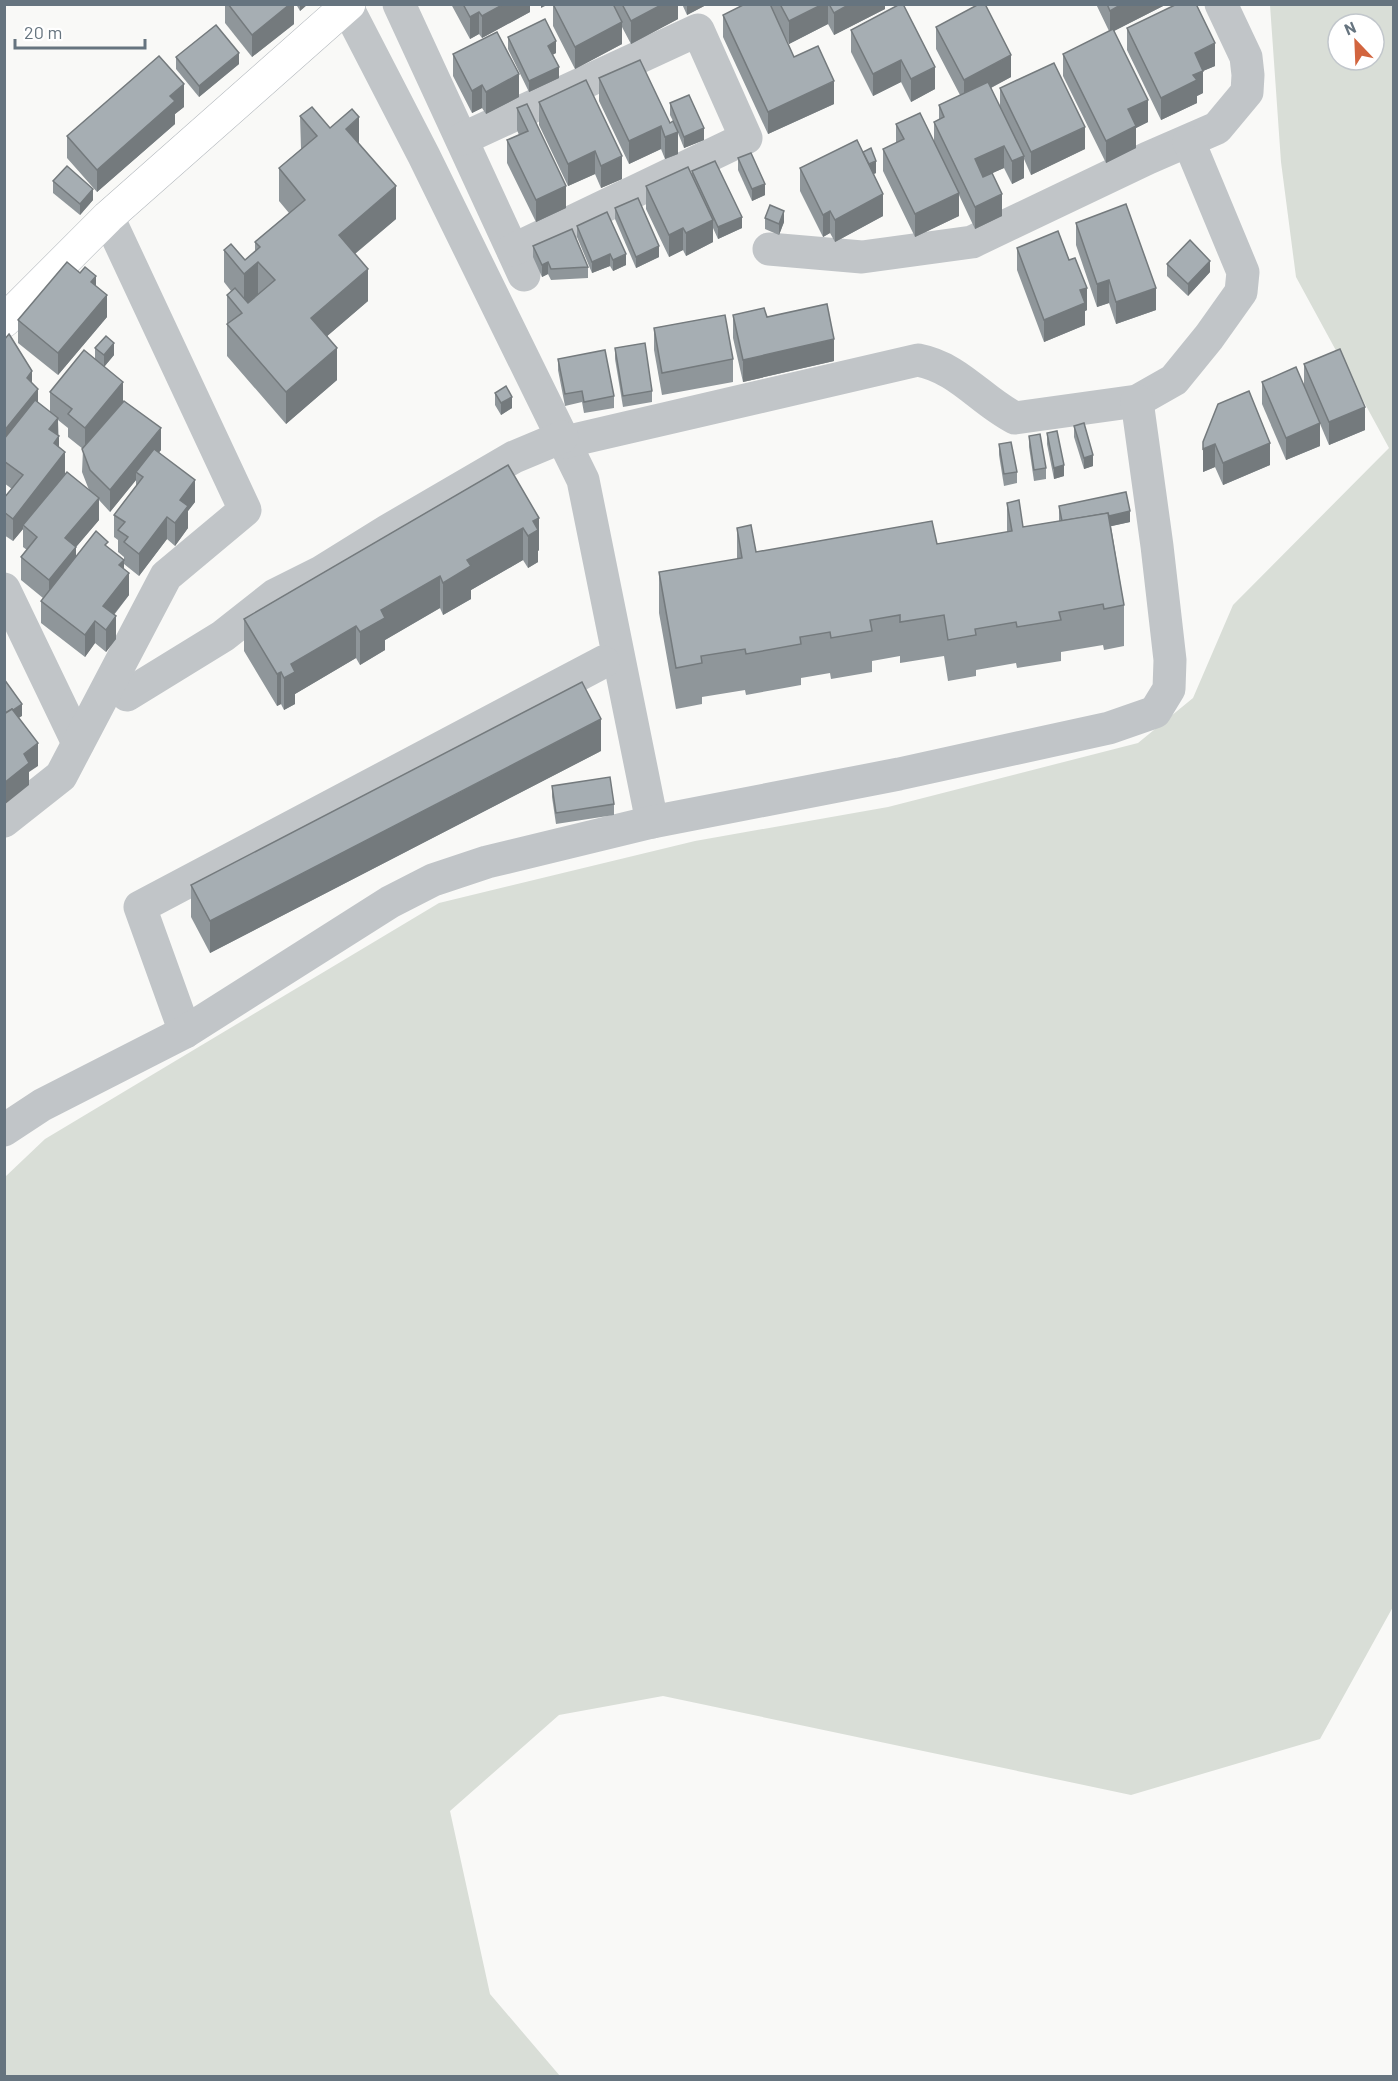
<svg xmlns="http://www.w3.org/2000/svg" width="1398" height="2081" font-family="Barlow,sans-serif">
<rect width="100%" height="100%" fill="#f9f9f7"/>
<path fill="#d9ded7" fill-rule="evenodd" d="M 1270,5 L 1393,5 L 1394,1605 L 1320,1739 L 1131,1795 L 663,1696 L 559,1715 L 450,1811 L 490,1994 L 560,2076 L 5,2076 L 5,1177 L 45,1139 L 439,903 L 695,841 L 888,807 L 1138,743 L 1193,698 L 1233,605 L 1389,448 L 1296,277 L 1281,162 ZM 1338,24 L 1374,24 L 1374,60 L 1338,60 Z"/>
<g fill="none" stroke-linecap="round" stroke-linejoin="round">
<g stroke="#b3b8bd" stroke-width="34">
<polyline id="secondary" points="4,321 108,217 349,4"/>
</g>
<g stroke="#c1c5c8" stroke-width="33">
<polyline points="399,4 524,275"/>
<polyline points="347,7 424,156 583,480 652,822"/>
<polyline points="462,139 698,30 746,138 513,250"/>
<polyline points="769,249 862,257 972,242 1148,158 1217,128 1247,92 1248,75 1246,57 1221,4"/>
<path d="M 565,442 L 918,360 C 959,368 980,400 1015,418 L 1137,401 L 1174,380 L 1209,337 L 1241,292 L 1243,272 L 1189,142"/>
<polyline points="4,589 78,743"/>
<polyline points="127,695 223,636 275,595 321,572 387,531 514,457 562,437"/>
<polyline points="4,821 61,776 166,576 245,510 108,217"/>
<polyline points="185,1032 140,907 603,662"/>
<polyline points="4,1130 42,1105 185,1032 390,902 433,880 487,862 652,822 899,774 1109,728 1155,712 1169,689 1170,660 1157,546 1137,401"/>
</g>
<use href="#secondary" stroke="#fff" stroke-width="33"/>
</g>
<g fill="#8f969a" fill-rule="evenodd">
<polygon points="225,4 294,4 294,24 252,57 225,23"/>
<polygon points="296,4 308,4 300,11"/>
<polygon points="451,4 530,4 530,12 482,38 479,34 470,39"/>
<polygon points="553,4 678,4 678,19 631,44 622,27 622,44 575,69 553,26"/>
<polygon points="682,4 708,4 687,15"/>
<polygon points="745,4 885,4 885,9 834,35 828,24 789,44 779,25 794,57 834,104 768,134 723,37 723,15"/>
<polygon points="900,4 935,89 911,102 901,82 873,96 851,52 851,30"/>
<polygon points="1096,4 1167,4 1114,31 1148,122 1136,128 1136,148 1106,163 1063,76 1063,54 1109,31"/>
<polygon points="936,27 1011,77 991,88 1000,108 1000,88 1085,149 1031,175 1024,159 1024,178 1012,184 1004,168 992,173 1002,216 975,229 959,195 959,216 915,237 883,171 883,149 896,143 896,124 934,142 934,122 939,119 939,105 960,95 936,49"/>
<polygon points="1127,28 1215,66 1203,71 1203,93 1197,96 1197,103 1161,120 1127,50"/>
<polygon points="508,37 556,53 552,55 559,78 529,92 508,49"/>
<polygon points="453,54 519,97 486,114 482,108 472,113 453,76"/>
<polygon points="176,57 239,64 199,97 176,69"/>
<polygon points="599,78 675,125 670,115 670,103 704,140 684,148 678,133 678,154 665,159 661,149 629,164 599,101"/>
<polygon points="586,80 622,179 601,188 595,174 568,186 539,125 539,102"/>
<polygon points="184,107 175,114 175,124 97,192 67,158 67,136"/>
<polygon points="517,108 566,208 536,222 507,163 507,140 519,135 517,130"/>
<polygon points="300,116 330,128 359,144 396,219 355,254 368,301 327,336 337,380 286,424 227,356 227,295 231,291 224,282 224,250 245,260 255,251 255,242 289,213 279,201 279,168 301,149"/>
<polygon points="863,152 876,173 874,174 883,216 835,242 830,233 823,237 800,191 800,168"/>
<polygon points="738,158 765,195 752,201 738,170"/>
<polygon points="692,171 742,228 718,239 713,228 713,242 686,256 683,250 669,257 646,209 646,186 692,175"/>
<polygon points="53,181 93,200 80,215 53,193"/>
<polygon points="615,208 659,257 636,268 615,219"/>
<polygon points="765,218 784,222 779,235 765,229"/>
<polygon points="1076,223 1156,310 1116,324 1109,303 1097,307 1076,245"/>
<polygon points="577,226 626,265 613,271 610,266 592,273 577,237"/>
<polygon points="533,246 588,267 588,278 551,280 548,274 542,277 533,257"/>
<polygon points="1017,248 1087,310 1085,311 1085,325 1044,342 1017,270"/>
<polygon points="1167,264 1210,272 1188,296 1167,276"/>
<polygon points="80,273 96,286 107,317 58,375 18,343 18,320"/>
<polygon points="733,315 767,317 834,361 743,382 733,338"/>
<polygon points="654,328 733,359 733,382 662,395 654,350"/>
<path d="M 4,340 L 32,383 L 38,403 L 50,412 L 50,392 L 95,359 L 95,348 L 114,355 L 104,367 L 123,402 L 161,450 L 159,452 L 195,502 L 188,511 L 188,528 L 175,546 L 167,539 L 139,576 L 124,564 L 124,557 L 118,552 L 118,540 L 114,537 L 114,515 L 136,486 L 136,480 L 110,512 L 99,500 L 99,520 L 76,547 L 76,556 L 108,548 L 124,569 L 129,595 L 114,615 L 116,639 L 106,652 L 95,643 L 85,657 L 41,623 L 41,601 L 43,598 L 21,580 L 21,557 L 27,550 L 23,547 L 23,529 L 13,541 L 4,535 L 4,498 L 12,489 L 4,483 ZM 58,420 L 68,428 L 68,437 L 83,449 L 82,472 L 89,490 L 65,474 L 59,447 Z"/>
<polygon points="615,348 652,391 652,402 623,407 615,359"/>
<polygon points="558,359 614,396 614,408 584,413 582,402 565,406 558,370"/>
<polygon points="1304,364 1365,430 1329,445 1304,386"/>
<polygon points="1262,382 1320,446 1286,460 1262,404"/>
<polygon points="495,393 512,408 501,415 495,405"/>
<polygon points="1218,404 1270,465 1223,485 1215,467 1203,472"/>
<polygon points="1074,426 1093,466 1084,469 1074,437"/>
<polygon points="1047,433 1064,476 1054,479 1047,444"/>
<polygon points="1029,436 1046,468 1046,479 1034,481 1029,447"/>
<polygon points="999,444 1017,472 1017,483 1004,486 999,455"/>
<polygon points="508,465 539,550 538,551 538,562 528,568 523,560 471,590 471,599 443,615 440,608 385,640 385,650 360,665 356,658 295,694 295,704 284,710 281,704 277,706 244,651 244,619"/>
<polygon points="1007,503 1023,527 1059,521 1059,506 1130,522 1111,526 1124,605 1124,646 1104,650 1103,645 1061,652 1061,661 1017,668 1016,663 976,670 976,676 948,681 944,656 900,663 900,656 872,661 872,672 831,679 830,673 801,678 801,685 746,695 745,690 702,697 702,704 676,709 659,613 659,572 737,559 737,528 756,552 937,544 1007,532"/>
<polygon points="601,751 210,953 191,917 191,885"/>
<polygon points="552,786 614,804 614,815 556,824 552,797"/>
</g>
<g fill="#747a7d">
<polygon points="290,4 294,4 294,24 252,57 252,35"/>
<polygon points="300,4 308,4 300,11"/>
<polygon points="504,4 530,4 530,12 482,38 482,16"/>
<polygon points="541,4 549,4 541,8"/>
<polygon points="663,4 678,4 678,19 631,44 631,21"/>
<polygon points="687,4 708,4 687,15"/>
<polygon points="823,4 828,4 828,24 789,44 789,21"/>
<polygon points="850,4 885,4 885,9 834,35 834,13"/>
<polygon points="1122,4 1167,4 1110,33 1110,11"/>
<polygon points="479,12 479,34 470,39 470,17"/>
<polygon points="622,22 622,44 575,69 575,47"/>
<polygon points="556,41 556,53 548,57 548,46"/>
<polygon points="1215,43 1215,66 1203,71 1203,93 1197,96 1197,103 1161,120 1161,98 1195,53"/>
<polygon points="239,53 239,64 199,97 199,86"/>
<polygon points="1011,55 1011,77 964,102 964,80"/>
<polygon points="901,60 901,82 873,96 873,74"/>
<polygon points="559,67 559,78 529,92 529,81"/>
<polygon points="935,67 935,89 911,102 911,79"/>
<polygon points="519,74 519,97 486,114 486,92"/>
<polygon points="834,81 834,104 768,134 768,112"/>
<polygon points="184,84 184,107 175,114 175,124 97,192 97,170 170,96"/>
<polygon points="482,85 482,108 472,113 472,91"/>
<polygon points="1148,100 1148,122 1136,128 1136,148 1106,163 1106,141 1128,109"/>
<polygon points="359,117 359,150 346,129"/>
<polygon points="661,126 661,149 629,164 629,141"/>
<polygon points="1085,127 1085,149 1031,175 1031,152"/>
<polygon points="704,128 704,140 684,148 684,137"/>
<polygon points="678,132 678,154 665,159 665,137"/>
<polygon points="1004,146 1004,168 975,181 975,159"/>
<polygon points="595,151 595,174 568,186 568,164"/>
<polygon points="622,156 622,179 601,188 601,166"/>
<polygon points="1024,156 1024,178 1012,184 1012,161"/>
<polygon points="876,161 876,173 868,176 868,165"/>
<polygon points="765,184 765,195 752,201 752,189"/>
<polygon points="396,186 396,219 339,267 339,235"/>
<polygon points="566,186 566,208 536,222 536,200"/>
<polygon points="93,189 93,200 80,215 80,204"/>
<polygon points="959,193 959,216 915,237 915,214"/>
<polygon points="883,194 883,216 835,242 835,220"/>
<polygon points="1002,194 1002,216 975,229 975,207"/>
<polygon points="784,211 784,222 779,235 779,224"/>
<polygon points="830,211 830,233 823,237 823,215"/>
<polygon points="742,217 742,228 718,239 718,227"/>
<polygon points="713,220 713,242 686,256 686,233"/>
<polygon points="683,228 683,250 669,257 669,235"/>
<polygon points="659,246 659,257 636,268 636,257"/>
<polygon points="610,254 610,266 592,273 592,262"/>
<polygon points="626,254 626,265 613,271 613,260"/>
<polygon points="1210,261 1210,272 1188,296 1188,284"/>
<polygon points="258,262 258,294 244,307 244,274"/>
<polygon points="548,262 548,274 542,277 542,265"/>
<polygon points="368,269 368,301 311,350 311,318"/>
<polygon points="96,276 96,299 91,282"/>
<polygon points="1109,280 1109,303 1097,307 1097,284"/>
<polygon points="1087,288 1087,310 1085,311 1085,325 1044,342 1044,320 1080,290"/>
<polygon points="1156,288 1156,310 1116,324 1116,302"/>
<polygon points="107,295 107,317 58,375 58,353"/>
<polygon points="834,339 834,361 743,382 743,360"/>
<polygon points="114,343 114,355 104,367 104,355"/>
<polygon points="337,348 337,380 286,424 286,392"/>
<polygon points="32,371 32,393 27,378"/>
<polygon points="123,382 123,404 85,451 85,428"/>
<polygon points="38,389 38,411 4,453 4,431"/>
<polygon points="512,397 512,408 501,415 501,403"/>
<polygon points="1365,407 1365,430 1329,445 1329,422"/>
<polygon points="58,418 58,438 59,436 59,459 49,429"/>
<polygon points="1320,423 1320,446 1286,460 1286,438"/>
<polygon points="161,428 161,450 140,475 136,472 136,480 110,512 110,490"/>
<polygon points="1270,443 1270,465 1223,485 1223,463"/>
<polygon points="1215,444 1215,467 1203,472 1203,449"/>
<polygon points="65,452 65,474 23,525 23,529 13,541 13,519"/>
<polygon points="1093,455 1093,466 1084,469 1084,458"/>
<polygon points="1064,465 1064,476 1054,479 1054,468"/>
<polygon points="195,480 195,502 188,511 188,528 175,546 175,523 180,500"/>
<polygon points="99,498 99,520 65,560 65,538"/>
<polygon points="1130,511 1130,522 1063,537 1063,525"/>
<polygon points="167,517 167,539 139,576 139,554"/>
<polygon points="539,518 539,550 538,551 538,562 528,568 528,536 533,521"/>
<polygon points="523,528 523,560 471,590 471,599 443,615 443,583 467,560"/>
<polygon points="76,547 76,570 49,603 49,580"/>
<polygon points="124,560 124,580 129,573 129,595 103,628 103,606 119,565"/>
<polygon points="440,576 440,608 385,640 385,650 360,665 360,632 381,610"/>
<polygon points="116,616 116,639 106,652 106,630"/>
<polygon points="95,621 95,643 85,657 85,635"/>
<polygon points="356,626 356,658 295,694 295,704 284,710 284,678 291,664"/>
<polygon points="281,672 281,704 277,706 277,674"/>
<polygon points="22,704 22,716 4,727 4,716"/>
<polygon points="601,719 601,751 210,953 210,921"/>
<polygon points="38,743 38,766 29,772 29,785 4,805 4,783 24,754"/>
</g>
<g fill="#a6aeb3" stroke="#747a7d" stroke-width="1.5">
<polygon points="228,4 290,4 252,35"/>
<polygon points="463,4 504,4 482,16 479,12 470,17"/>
<polygon points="553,4 613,4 622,22 575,47"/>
<polygon points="622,4 663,4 631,21"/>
<polygon points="745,4 770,4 794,57 818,46 834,81 768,112 723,15"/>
<polygon points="780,4 823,4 789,21"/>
<polygon points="829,4 850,4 834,13"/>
<polygon points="900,4 903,4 935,67 911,79 901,60 873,74 851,30"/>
<polygon points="979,4 985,4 1011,55 964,80 936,27"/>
<polygon points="1107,4 1122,4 1110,11"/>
<polygon points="1177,4 1196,4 1215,43 1195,53 1203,71 1193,75 1197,80 1161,98 1127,28"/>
<polygon points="545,19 556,41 548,46 559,67 529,81 508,37"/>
<polygon points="216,25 239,53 199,86 176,57"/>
<polygon points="1113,29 1148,100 1128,109 1136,126 1106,141 1063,54"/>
<polygon points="497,32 519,74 486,92 482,85 472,91 453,54"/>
<polygon points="159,56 184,84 170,96 175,101 97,170 67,136"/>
<polygon points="640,60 670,123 673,121 678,132 665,137 661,126 629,141 599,78"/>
<polygon points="1054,63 1085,127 1031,152 1000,88"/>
<polygon points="586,80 622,156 601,166 595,151 568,164 539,102"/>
<polygon points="988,82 1024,156 1012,161 1004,146 975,159 983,177 992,173 1002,194 975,207 934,122 944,117 939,105"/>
<polygon points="689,95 704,128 684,137 670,103"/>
<polygon points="527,104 566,186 536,200 507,140 528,131 517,108"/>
<polygon points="312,107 330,128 352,109 359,117 346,129 396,186 339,235 368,269 311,318 337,348 286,392 227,324 242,313 227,295 235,288 248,303 275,280 258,262 244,274 224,250 231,244 245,260 260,247 255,242 305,200 279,168 317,136 300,116"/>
<polygon points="920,113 959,193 915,214 883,149 904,139 896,124"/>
<polygon points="857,140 883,194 835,220 830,211 823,215 800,168"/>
<polygon points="871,148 876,161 869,164 863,152"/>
<polygon points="751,153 765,184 752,189 738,158"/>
<polygon points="715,161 742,217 718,227 692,171"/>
<polygon points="67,166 93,189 80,204 53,181"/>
<polygon points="688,167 713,220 686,233 683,228 669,235 646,186"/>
<polygon points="638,198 659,246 636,257 615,208"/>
<polygon points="1126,204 1156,288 1116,302 1109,280 1097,284 1076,223"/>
<polygon points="770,205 784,211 779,224 765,218"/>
<polygon points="607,212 626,254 613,260 610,254 592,262 577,226"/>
<polygon points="572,229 588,267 551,269 548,262 542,265 533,246"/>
<polygon points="1058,231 1069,260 1075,258 1087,288 1080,290 1085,303 1044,320 1017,248"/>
<polygon points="1190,240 1210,261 1188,284 1167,264"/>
<polygon points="67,262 80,273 85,267 96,276 91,282 107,295 58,353 18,320"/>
<polygon points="827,304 834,339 743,360 733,315 764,308 767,317"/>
<polygon points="725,315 733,359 662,373 654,328"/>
<polygon points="9,334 32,371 27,378 38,389 4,431 4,340"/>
<polygon points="106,336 114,343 104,355 95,348"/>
<polygon points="645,343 652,391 623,396 615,348"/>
<polygon points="1340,349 1365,407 1329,422 1304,364"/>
<polygon points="84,350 123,382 85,428 68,414 72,409 50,392"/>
<polygon points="605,350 614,396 584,402 582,391 565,394 558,359"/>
<polygon points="1296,367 1320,423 1286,438 1262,382"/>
<polygon points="506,386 512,397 501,403 495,393"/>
<polygon points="1249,391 1270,443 1223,463 1215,444 1203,449 1203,442 1218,404"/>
<polygon points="35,400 58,418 49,429 59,436 54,443 65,452 13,519 4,512 4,498 23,475 4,461 4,439"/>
<polygon points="124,401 161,428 110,490 90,470 82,449"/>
<polygon points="1084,423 1093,455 1084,458 1074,426"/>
<polygon points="1057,431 1064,465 1054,468 1047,433"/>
<polygon points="1040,434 1046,468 1034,470 1029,436"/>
<polygon points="1011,442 1017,472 1004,474 999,444"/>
<polygon points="154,449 195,480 180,500 188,506 175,523 167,517 139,554 124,542 128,537 118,530 125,522 114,515 143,477 136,472"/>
<polygon points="508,465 539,518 533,521 538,530 528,536 523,528 467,560 471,566 443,583 440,576 381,610 385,618 360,632 356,626 291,664 295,672 284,678 281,672 277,674 244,619"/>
<polygon points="67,472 99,498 65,538 76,547 49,580 21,557 37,537 23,525"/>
<polygon points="1126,492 1130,511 1109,516 1108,513 1062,521 1059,506"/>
<polygon points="1019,500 1023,527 1108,513 1124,605 1104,609 1103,604 1059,612 1061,620 1017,627 1016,622 975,629 976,635 948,640 944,615 900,622 900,615 870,620 872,631 831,638 830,632 800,637 801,644 746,654 745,649 701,656 702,663 676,668 659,572 742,558 737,528 751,525 756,552 932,521 937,544 1012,531 1007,503"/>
<polygon points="96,531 108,542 105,545 124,560 119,565 129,573 103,606 116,616 106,630 95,621 85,635 41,601"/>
<polygon points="4,679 22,704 13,710 12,709 4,714"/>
<polygon points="582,682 601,719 210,921 191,885"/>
<polygon points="12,709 38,743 24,754 29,763 4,783 4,714"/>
<polygon points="610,777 614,804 556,813 552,786"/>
</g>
<rect width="1398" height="2081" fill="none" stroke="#66747f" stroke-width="12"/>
<g transform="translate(1356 42) rotate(337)"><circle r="28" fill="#ffffff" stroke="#c2c7cc" stroke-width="1.5"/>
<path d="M0-4.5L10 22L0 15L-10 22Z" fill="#d2653f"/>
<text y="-9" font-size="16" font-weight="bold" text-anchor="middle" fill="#66747f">N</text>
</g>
<path d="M15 39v9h130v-9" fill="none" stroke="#66747f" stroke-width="3"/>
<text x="24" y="39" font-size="18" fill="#66747f" stroke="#ffffff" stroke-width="4.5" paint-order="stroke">20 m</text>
</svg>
